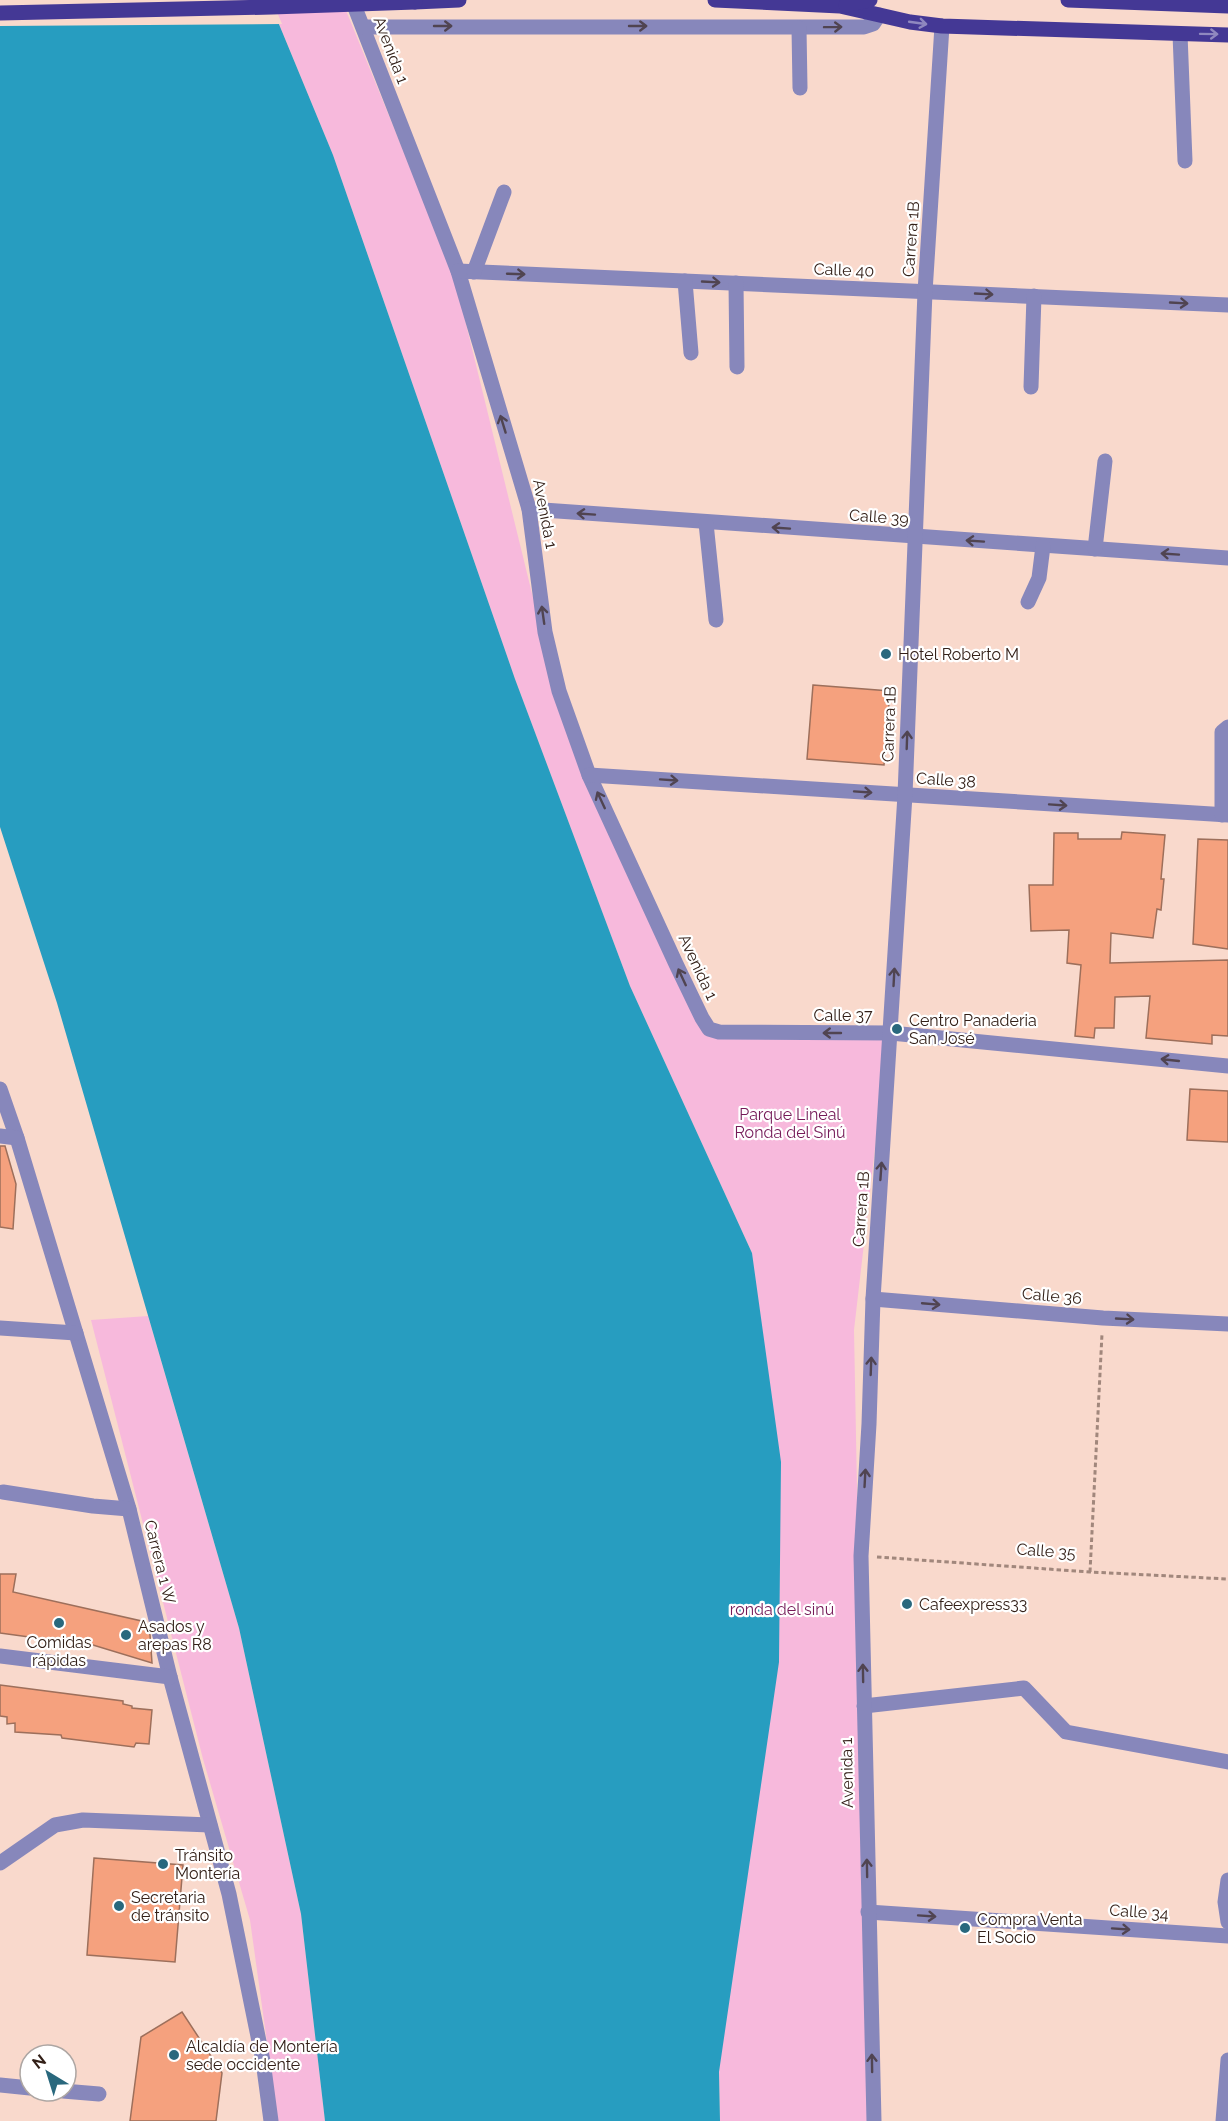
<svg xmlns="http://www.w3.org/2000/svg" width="1228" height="2121" font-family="Raleway,sans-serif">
<rect width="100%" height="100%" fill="#f9d9cc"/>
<g fill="#f7b9dc">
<polygon points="272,7 345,8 454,275 550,667 704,1030 888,1036 854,1330 865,1912 872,2121 720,2121 719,2072 752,1253 630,986 515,679 333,155"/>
<polygon points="148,1316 239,1628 301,1914 325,2121 278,2121 250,1920 203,1759 91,1320"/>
</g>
<polygon fill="#279dc0" points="0,0 269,0 333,155 515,679 630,986 752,1253 781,1462 779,1662 719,2072 720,2121 325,2121 301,1914 239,1628 57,1003 0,827"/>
<polygon fill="#f9d9cc" points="0,0 272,0 282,24 0,26"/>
<g fill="#f5a17e" stroke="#9d6f5b" stroke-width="1.5">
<polygon points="813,685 890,691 884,765 807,759"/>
<polygon points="1122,832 1165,835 1161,879 1164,879 1161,910 1157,909 1153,938 1111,933 1110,963 1228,960 1228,1036 1212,1035 1212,1044 1146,1038 1150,996 1115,997 1114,1028 1095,1028 1094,1038 1075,1036 1081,965 1067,963 1069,930 1031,931 1029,885 1053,885 1054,833 1078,833 1078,839 1121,839"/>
<polygon points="1198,839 1228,840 1228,949 1193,944"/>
<polygon points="1190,1089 1228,1091 1228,1142 1187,1140"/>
<polygon points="0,1146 5,1146 16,1184 13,1229 0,1227"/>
<polygon points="0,1574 16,1574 13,1592 146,1622 150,1635 152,1663 70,1638 44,1639 0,1633"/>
<polygon points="0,1685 123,1701 123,1704 132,1706 132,1708 152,1710 149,1744 136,1743 134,1747 62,1738 61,1735 15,1732 15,1723 7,1724 7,1717 0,1716"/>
<polygon points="94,1858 183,1865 175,1962 87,1955"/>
<polygon points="182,2012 222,2073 216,2121 130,2121 141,2037"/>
</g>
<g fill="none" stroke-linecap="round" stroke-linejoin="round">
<g stroke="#a1877c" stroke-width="3" stroke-dasharray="4.5 3" stroke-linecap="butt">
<polyline points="877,1557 1090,1572 1228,1579"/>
<polyline points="1090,1572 1102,1334"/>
</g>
<g stroke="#8787bb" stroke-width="15">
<polyline points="352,0 458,271 529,509 545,632 559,691 589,775 676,964 702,1018 709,1029 719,1032 891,1033 1228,1066"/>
<polyline points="363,27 864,27 873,24 879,15"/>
<polyline points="799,28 800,88"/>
<polyline points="1180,34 1185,161"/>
<polyline points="458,271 1228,305"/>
<polyline points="474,272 504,192"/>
<polyline points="685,281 691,353"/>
<polyline points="736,283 737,367"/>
<polyline points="1031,387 1034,296"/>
<polyline points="529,509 1228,558"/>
<polyline points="706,523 716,620"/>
<polyline points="1095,549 1105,461"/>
<polyline points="1028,602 1039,578 1043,546"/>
<polyline points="589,775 1228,815"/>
<polyline points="1222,815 1222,732 1228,727"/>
<polyline points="0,1089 17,1138 129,1509 170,1677 229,1894 263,2061 271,2121"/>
<polyline points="0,1136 17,1138"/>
<polyline points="873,1299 1103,1318 1228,1324"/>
<polyline points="0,1328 76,1333"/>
<polyline points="3,1492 93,1506 129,1509"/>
<polyline points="0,1656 170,1677"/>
<polyline points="864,1706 1024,1688 1066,1732 1228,1762"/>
<polyline points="0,1863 55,1825 83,1820 210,1825"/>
<polyline points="1228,1880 1225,1902 1228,1922"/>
<polyline points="868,1912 1228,1936"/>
<polyline points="0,2085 30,2088"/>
<polyline points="63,2091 99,2094"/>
<polyline points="874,2121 861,1556 869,1424 873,1299 905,795 925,292 942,26"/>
<polyline points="1223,2121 1228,2060"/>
</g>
<g stroke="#443895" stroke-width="15">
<polyline points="715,0 840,6 910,22 942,26 1228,35"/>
<polyline points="1068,0 1228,6"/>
<polyline points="415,2 459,0"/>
<polyline points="846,5 870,0"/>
</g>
<polyline stroke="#443895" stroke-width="15" points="0,13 272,7 415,2"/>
</g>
<defs><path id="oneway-shaft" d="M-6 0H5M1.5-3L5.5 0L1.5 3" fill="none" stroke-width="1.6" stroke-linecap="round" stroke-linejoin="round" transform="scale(1.5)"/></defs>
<g stroke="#8f88bf">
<use href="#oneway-shaft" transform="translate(918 23) rotate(8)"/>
<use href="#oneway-shaft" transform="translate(1209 34) rotate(1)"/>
</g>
<g stroke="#504451">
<use href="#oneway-shaft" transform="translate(443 26)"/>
<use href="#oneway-shaft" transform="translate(638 26)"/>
<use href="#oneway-shaft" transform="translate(833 27) rotate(-1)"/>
<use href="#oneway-shaft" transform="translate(516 274) rotate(2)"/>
<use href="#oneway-shaft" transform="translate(711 282) rotate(3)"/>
<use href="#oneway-shaft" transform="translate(984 294) rotate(3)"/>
<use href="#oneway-shaft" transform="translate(1179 303) rotate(3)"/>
<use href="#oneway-shaft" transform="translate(503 424) rotate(-107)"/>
<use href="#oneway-shaft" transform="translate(586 514) rotate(-176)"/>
<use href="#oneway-shaft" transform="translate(781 528) rotate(-176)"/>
<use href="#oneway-shaft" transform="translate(975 541) rotate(-176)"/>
<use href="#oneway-shaft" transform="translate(1170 554) rotate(-176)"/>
<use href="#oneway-shaft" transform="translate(543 615) rotate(-98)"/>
<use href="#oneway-shaft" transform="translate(907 740) rotate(-88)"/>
<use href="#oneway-shaft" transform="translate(669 780) rotate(4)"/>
<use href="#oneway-shaft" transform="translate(863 792) rotate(4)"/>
<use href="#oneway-shaft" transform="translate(601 800) rotate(-115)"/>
<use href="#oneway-shaft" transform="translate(1058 805) rotate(4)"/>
<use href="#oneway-shaft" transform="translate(682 977) rotate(-115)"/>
<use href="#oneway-shaft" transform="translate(894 977) rotate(-87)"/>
<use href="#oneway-shaft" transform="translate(832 1033) rotate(-180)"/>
<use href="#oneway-shaft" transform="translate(1170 1060) rotate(-174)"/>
<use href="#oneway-shaft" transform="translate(881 1171) rotate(-86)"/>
<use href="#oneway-shaft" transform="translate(931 1304) rotate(5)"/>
<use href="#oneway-shaft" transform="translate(1125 1319) rotate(3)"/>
<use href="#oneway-shaft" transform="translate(871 1366) rotate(-88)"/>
<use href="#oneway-shaft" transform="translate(865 1478) rotate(-87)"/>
<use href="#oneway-shaft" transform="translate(863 1673) rotate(-91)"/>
<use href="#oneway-shaft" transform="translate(867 1868) rotate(-91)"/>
<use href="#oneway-shaft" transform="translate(927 1916) rotate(4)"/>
<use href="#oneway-shaft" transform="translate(1121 1929) rotate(4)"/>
<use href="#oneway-shaft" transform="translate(872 2063) rotate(-91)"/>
</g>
<g fill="#29687d" stroke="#fff" stroke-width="2">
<circle cx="886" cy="654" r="6"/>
<circle cx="897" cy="1029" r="6"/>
<circle cx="907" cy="1604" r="6"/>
<circle cx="59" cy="1623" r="6"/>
<circle cx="126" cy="1635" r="6"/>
<circle cx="163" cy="1864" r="6"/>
<circle cx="119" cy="1906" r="6"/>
<circle cx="965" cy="1928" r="6"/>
<circle cx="174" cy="2055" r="6"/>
</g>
<g text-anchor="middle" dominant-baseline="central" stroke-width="4.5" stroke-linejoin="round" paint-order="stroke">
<g font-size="16" fill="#332018" stroke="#fff">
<text transform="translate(391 50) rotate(69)">Avenida 1</text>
<text transform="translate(911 239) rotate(-86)">Carrera 1B</text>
<text transform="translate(844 270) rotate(2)">Calle 40</text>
<text transform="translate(545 514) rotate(79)">Avenida 1</text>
<text transform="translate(879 517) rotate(4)">Calle 39</text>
<text transform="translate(889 724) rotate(-88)">Carrera 1B</text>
<text transform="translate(946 780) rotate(4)">Calle 38</text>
<text transform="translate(698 967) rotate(65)">Avenida 1</text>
<text x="843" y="1015">Calle 37</text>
<text transform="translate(861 1209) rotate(-86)">Carrera 1B</text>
<text transform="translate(1052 1296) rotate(5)">Calle 36</text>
<text transform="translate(1046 1551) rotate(4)">Calle 35</text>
<text transform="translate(160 1562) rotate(76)">Carrera 1 W</text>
<text transform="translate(847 1773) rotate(-91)">Avenida 1</text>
<text transform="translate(1139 1912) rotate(4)">Calle 34</text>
</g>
<g font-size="16" fill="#332018" stroke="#fff" text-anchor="start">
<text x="898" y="654">Hotel Roberto M</text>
<text x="909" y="1020">Centro Panaderia<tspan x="909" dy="18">San José</tspan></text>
<text x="919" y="1604">Cafeexpress33</text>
<text x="138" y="1626">Asados y<tspan x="138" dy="18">arepas R8</tspan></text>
<text x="59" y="1642" text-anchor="middle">Comidas<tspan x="59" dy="18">rápidas</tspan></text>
<text x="175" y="1855">Tránsito<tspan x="175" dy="18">Montería</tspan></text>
<text x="131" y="1897">Secretaria<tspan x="131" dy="18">de tránsito</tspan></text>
<text x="977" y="1919">Compra Venta<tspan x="977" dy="18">El Socio</tspan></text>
<text x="186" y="2046">Alcaldía de Montería<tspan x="186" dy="18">sede occidente</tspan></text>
</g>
<g font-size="16" fill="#751a58" stroke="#fff">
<text x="790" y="1114">Parque Lineal<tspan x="790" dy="18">Ronda del Sinú</tspan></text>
<text x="782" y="1609">ronda del sinú</text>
</g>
</g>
<g transform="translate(48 2073) rotate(322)"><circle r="28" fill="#ffffff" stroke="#ada6a3" stroke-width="1.5"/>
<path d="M0-4.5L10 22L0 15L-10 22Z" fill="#29687d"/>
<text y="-9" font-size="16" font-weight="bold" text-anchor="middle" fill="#332018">N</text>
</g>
</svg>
